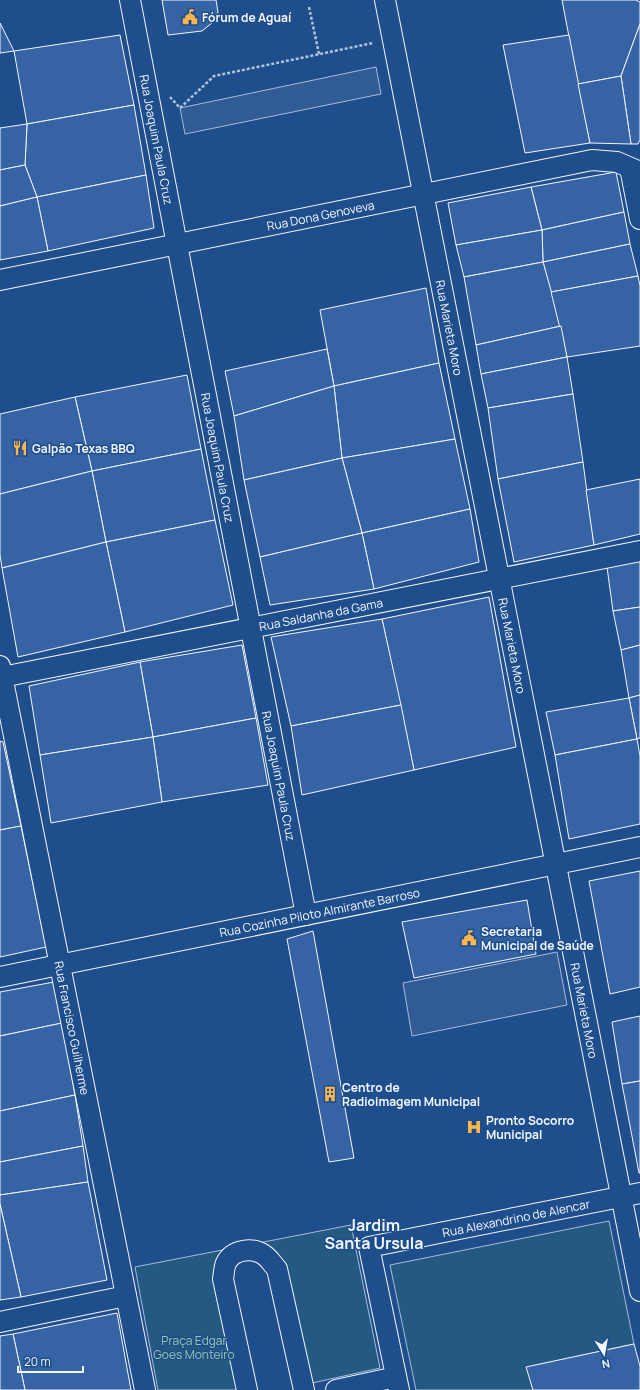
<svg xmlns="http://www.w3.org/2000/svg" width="640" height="1390" font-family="Manrope,sans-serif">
<rect width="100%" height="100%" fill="#1f4e8c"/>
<g fill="#245a82" stroke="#a8bbd7">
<polygon points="609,1221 634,1344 527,1367 533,1390 416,1390 390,1265"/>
<polygon points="351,1225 380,1368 303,1385 265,1256 226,1263 247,1390 158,1390 135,1267"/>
</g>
<g fill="#305b95" stroke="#a8bbd7">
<polygon points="376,67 381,94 185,134 180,108"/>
<polygon points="557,952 567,1005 412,1036 403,983"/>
</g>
<g fill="#3563a3" stroke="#f2f6ff">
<polygon points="162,0 216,0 218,12 212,23 202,31 168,35"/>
<polygon points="562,0 636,0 640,2 640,24 621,76 578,84"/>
<polygon points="0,23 14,51 0,53"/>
<polygon points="640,24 640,140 638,144 631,144 621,76"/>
<polygon points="120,35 134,105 27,124 14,51"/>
<polygon points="569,35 590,143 525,153 503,45"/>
<polygon points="621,76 631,144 590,143 578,84"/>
<polygon points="134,105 146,175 37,197 25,165 27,124"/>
<polygon points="27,124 25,165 0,170 0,128"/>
<polygon points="25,165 37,197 0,206 0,170"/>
<polygon points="616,172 624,212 542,230 531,187"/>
<polygon points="146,175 154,228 48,251 37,197"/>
<polygon points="531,187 542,230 456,245 448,203"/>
<polygon points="37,197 48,251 0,260 0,206"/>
<polygon points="624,212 630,244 543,262 542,230"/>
<polygon points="542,230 543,262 464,277 456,245"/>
<polygon points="630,244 638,276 551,292 543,262"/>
<polygon points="543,262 561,326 476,345 464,277"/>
<polygon points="638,276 640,286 640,346 567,357 551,292"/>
<polygon points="426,288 439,363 334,386 320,310"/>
<polygon points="561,326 567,357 481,374 476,345"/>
<polygon points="327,349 334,386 234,416 225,371"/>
<polygon points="567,357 573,394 488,408 481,374"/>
<polygon points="439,363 455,439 342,458 334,386"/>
<polygon points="187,375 201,449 92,471 75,397"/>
<polygon points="334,386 342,458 244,480 234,416"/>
<polygon points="573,394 583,462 498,479 488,408"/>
<polygon points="75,397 92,471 0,494 0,414"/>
<polygon points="455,439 470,509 362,533 342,458"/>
<polygon points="201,449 215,520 106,542 92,471"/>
<polygon points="342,458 362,533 260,557 244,480"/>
<polygon points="583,462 594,545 514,562 498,479"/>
<polygon points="92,471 106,542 2,568 0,555 0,494"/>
<polygon points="640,479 640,534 594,545 586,490"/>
<polygon points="470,509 479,562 374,589 362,533"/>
<polygon points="215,520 233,605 125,632 106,542"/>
<polygon points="362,533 374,589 270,605 260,557"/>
<polygon points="106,542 125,632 18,657 2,568"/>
<polygon points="640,561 640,607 613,611 607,567"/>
<polygon points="489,597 516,747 414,770 382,619"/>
<polygon points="640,607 640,645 621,650 613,611"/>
<polygon points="382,619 401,705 291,726 271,637"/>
<polygon points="242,645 256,718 153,737 140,662"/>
<polygon points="640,645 640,695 629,698 621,650"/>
<polygon points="140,662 153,737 40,755 29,686"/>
<polygon points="640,695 640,738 637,739 629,698"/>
<polygon points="629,698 637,739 555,755 546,712"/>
<polygon points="401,705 414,770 302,795 291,726"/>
<polygon points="256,718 268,785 162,802 153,737"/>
<polygon points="153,737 162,802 51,823 40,755"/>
<polygon points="637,739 640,756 640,824 569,839 555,755"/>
<polygon points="0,741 3,742 21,826 0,830"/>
<polygon points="21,826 46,947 0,957 0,830"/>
<polygon points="640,871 640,987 610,994 589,881"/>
<polygon points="527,900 536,954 414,978 402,922"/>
<polygon points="313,931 354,1158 329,1162 287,939"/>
<polygon points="54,982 62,1023 0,1036 0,992"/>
<polygon points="640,1016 640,1081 622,1084 612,1022"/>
<polygon points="62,1023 75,1095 0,1111 0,1036"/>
<polygon points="640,1081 640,1173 639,1173 622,1084"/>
<polygon points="75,1095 83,1146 0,1162 0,1111"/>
<polygon points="83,1146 88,1182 0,1195 0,1162"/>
<polygon points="88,1182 107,1280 21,1297 0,1204 0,1195"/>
<polygon points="0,1204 21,1297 0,1300"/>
<polygon points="117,1313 131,1390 25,1390 13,1334"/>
<polygon points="13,1334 25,1390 0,1390 0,1336"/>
<polygon points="634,1344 640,1366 640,1390 533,1390 526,1367"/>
</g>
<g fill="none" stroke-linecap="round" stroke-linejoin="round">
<g stroke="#f2f6ff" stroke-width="22">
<g id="street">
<path id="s1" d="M 130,0 L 306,915"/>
<path id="s2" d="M 385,0 L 640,1291"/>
<polyline points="630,168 640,219"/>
<path id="s3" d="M 0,280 L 592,160 L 617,162 L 640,172"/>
<path id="s4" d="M 0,666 L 145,1390"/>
<path id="s5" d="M 2,677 L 640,551"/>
<path id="s6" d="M 0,977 L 640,847"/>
<polyline points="0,1322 126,1296"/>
<path d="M 247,1390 L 223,1279 C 224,1274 224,1267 226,1263 C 233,1249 253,1247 264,1255 C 269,1258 273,1265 277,1269 L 304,1390"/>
<polyline points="336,1390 396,1377"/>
<path id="s7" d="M 399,1390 L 369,1247 L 640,1193"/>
</g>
</g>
<g stroke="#b3c4dc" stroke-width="2.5" stroke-dasharray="3 2" stroke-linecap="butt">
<polyline points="309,7 319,54"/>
<polyline points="170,97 180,108 214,76 373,43"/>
</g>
<use href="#street" stroke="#1f4e8c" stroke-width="20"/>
</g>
<defs>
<g id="civic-bare" transform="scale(1.2)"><path d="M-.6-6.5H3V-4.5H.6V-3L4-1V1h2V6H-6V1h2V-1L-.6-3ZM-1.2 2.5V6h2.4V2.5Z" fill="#ffb74d" stroke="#1f4e8c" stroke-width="2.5" paint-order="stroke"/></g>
<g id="restaurant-bare" transform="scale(1.2)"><path d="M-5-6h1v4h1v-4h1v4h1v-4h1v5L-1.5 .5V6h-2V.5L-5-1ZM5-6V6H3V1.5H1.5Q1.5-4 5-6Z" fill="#ffb74d" stroke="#1f4e8c" stroke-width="2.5" paint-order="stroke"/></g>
<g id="building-bare" transform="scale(1.2)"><path d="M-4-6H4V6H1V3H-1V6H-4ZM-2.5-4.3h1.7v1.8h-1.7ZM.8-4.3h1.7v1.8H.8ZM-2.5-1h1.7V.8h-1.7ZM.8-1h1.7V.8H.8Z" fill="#ffb74d" stroke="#1f4e8c" stroke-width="2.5" paint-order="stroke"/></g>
<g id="hospital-bare" transform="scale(1.2)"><path d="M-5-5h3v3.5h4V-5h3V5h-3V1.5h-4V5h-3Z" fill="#ffb74d" stroke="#1f4e8c" stroke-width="2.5" paint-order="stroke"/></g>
</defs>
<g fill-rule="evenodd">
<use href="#civic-bare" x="190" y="17"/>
<use href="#restaurant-bare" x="20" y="448"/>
<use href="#civic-bare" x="469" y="938"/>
<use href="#building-bare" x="330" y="1094"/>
<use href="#hospital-bare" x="474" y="1127"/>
</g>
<g text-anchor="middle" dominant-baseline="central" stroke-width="3" stroke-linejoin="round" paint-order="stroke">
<g font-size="12" font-weight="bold" fill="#f2f6ff" stroke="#1f4e8c" text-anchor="start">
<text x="202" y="17">Fórum de Aguaí</text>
<text x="32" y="448">Galpão Texas BBQ</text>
<text x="481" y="931">Secretaria<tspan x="481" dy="14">Municipal de Saúde</tspan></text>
<text x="342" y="1087">Centro de<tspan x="342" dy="14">Radioimagem Municipal</tspan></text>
<text x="486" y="1120">Pronto Socorro<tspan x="486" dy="14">Municipal</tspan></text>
</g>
<g font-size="12" fill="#f2f6ff" stroke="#1f4e8c">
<text stroke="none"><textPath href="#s1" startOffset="142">Rua Joaquim Paula Cruz</textPath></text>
<text stroke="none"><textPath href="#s3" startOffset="327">Rua Dona Genoveva</textPath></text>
<text stroke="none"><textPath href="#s2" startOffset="334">Rua Marieta Moro</textPath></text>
<text stroke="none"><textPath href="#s1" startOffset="466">Rua Joaquim Paula Cruz</textPath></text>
<text stroke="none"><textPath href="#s5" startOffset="325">Rua Saldanha da Gama</textPath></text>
<text stroke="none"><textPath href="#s2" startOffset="658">Rua Marieta Moro</textPath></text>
<text stroke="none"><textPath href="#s1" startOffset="790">Rua Joaquim Paula Cruz</textPath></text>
<text stroke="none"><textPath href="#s6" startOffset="326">Rua Cozinha Piloto Almirante Barroso</textPath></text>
<text stroke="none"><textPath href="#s2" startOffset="1030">Rua Marieta Moro</textPath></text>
<text stroke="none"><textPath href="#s4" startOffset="369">Rua Francisco Guilherme</textPath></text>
<text stroke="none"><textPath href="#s7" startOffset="296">Rua Alexandrino de Alencar</textPath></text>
</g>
<g font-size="12" fill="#97c8a6" stroke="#1f4e8c">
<text x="194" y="1340">Praça Edgar<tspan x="194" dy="14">Goes Monteiro</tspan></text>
</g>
<g font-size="16" font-weight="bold" fill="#f2f6ff" stroke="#1f4e8c">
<text x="374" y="1225">Jardim<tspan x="374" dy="18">Santa Ursula</tspan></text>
</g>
</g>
<g transform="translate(604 1354) rotate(169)" stroke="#1f4e8c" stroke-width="3" paint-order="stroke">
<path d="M0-3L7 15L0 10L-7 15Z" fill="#f2f6ff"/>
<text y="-6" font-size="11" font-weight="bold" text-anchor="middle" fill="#f2f6ff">N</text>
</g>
<path d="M18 1366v6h65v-6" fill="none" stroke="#f2f6ff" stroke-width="2"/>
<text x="24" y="1366" font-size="12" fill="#f2f6ff" stroke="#1f4e8c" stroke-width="3" paint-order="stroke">20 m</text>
</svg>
